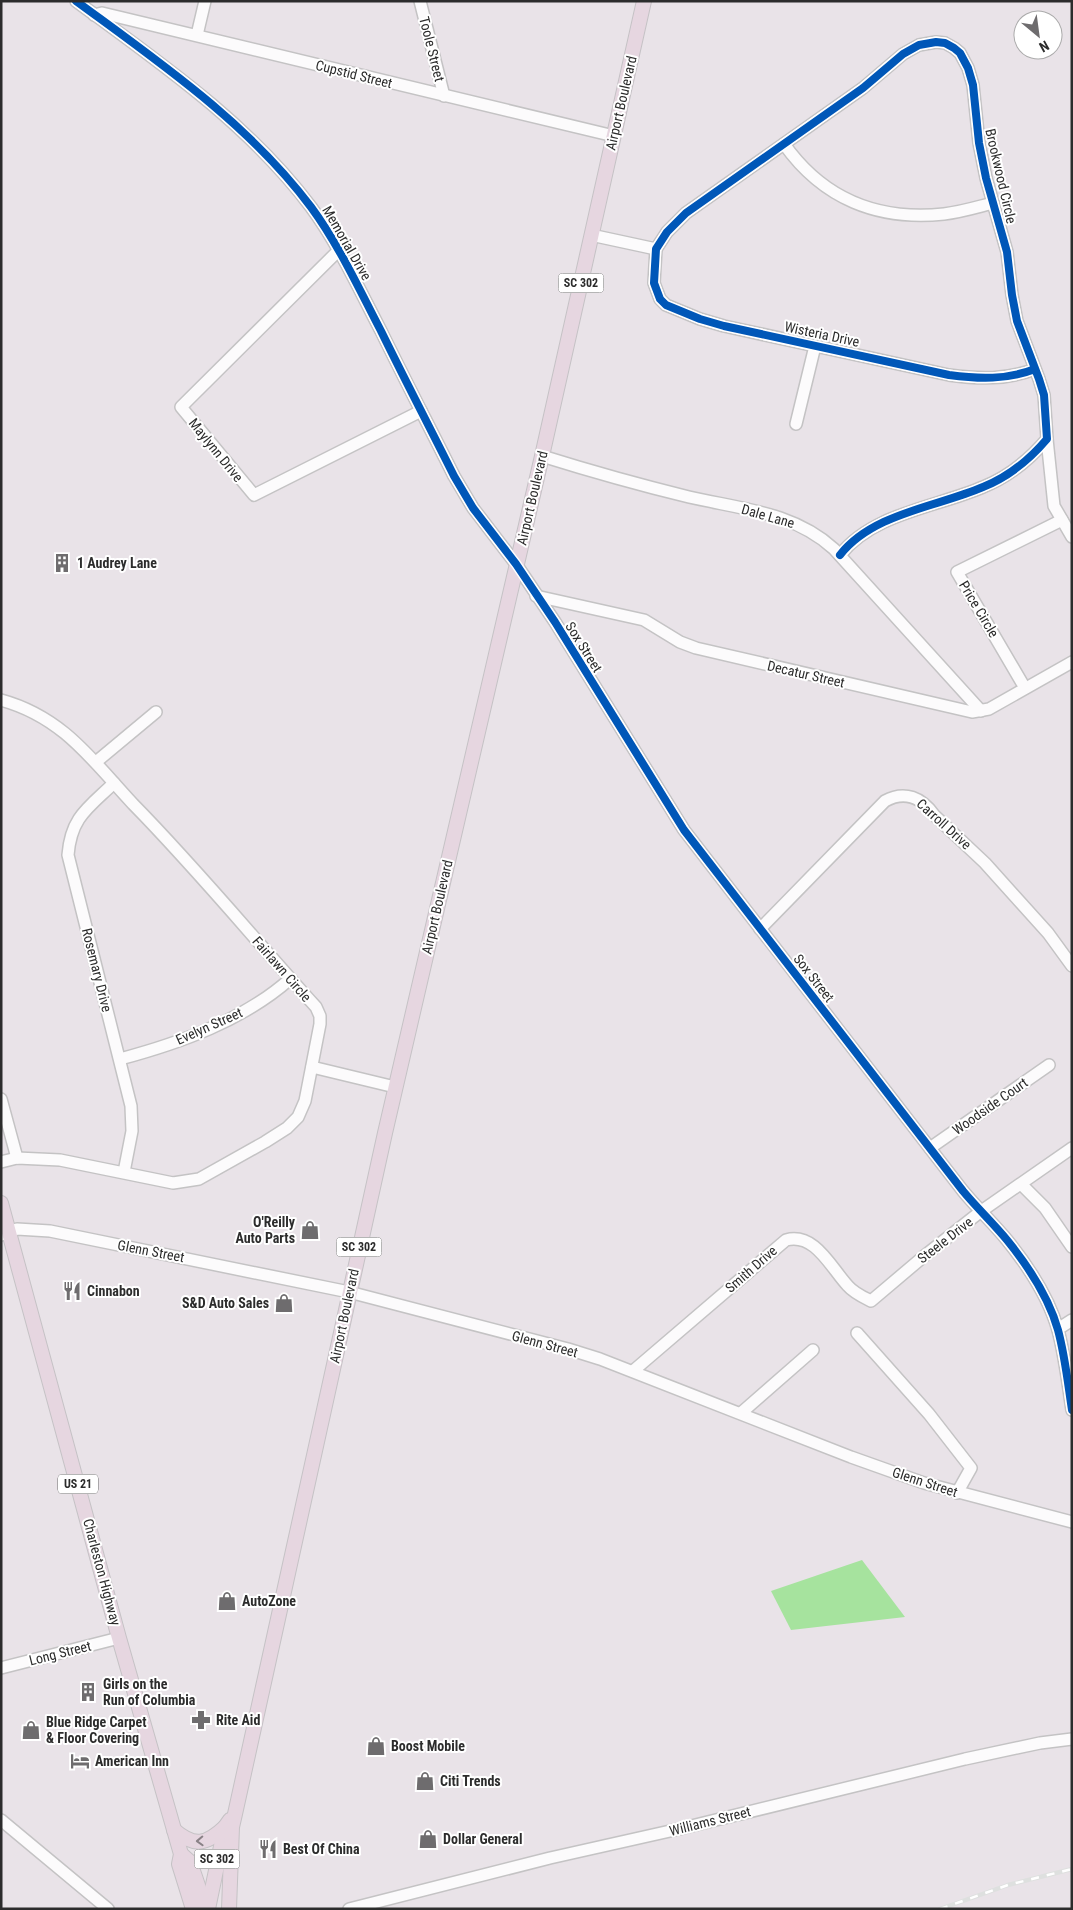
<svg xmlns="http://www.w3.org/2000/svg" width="1073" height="1910" font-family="'Roboto Condensed',sans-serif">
<rect width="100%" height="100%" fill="#e9e3e8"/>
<polygon fill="#a6e39e" points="862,1560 905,1617 791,1630 771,1591"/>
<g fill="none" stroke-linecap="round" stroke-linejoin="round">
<g stroke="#c4c3c4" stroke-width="14">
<g id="minor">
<path d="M 76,1 C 159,62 248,123 311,207 C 339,245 359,289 381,331 C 405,380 430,428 454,476 L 473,508 L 516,564 L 555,622 L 684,830 L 963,1191 C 977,1208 993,1223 1007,1240 C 1028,1266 1049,1298 1058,1330 C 1065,1356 1068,1384 1072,1410"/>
<polyline points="420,1 444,96"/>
<polyline points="94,15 102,13 614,136"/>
<polyline points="197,35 205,1"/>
<path d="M 784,144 C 823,199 878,221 944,214 C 961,212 977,207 993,203"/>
<polyline points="591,235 656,249"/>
<polyline points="339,250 181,407 254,495 421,411"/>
<polyline points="796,424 815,346"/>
<polyline points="1047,439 1054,506 1072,537"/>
<path d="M 542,456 C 590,471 640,485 689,497 C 741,509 794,512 834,549 L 981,711"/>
<path d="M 840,555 C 873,513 937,507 983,487 C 1008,477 1030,459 1047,439 L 1044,395 L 1039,379 L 1017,321 L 1012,295 L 1007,252 L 986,178 L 979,143 L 973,85 L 968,68 L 960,53 L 954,48 L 945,43 L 936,42 L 919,45 L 903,54 L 863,88 L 686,213 L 667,232 L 656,249 L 654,283 L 660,299 L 666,305 L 700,319 L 724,326 L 949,375 C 979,379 1007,380 1035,369"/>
<polyline points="536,596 644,620 680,642 696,648 972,712 989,709 1072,662"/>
<polyline points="1025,688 957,572 1062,520"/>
<path d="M 1,700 C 63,717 92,760 133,804 C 197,869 255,940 316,1007 L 320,1016 L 320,1024 L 305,1101 L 298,1117 L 287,1128 L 265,1142 L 199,1179 L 173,1183 L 60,1160 L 17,1158 L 1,1162"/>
<polyline points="96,762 156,712"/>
<path d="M 114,783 C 88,808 71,817 68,855 L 131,1106 L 132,1131 L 124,1172"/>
<path d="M 760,929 L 885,801 C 905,790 922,798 934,815 L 985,863 L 1048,933 L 1072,966"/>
<path d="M 120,1059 C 180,1043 244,1020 290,979"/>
<polyline points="312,1067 395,1087"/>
<polyline points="1,1099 17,1158"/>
<polyline points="930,1148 1049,1065"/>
<polyline points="1021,1184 1045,1208 1072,1247"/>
<polyline points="1,1235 17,1229 50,1231 349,1292 568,1349 600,1359 851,1457 924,1483 1072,1522"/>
<polyline points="1058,1329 1072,1320"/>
<polyline points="857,1333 929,1414 971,1468 957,1493"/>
<path d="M 633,1371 L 786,1240 C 815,1232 831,1268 848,1286 C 854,1293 863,1297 871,1301 L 923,1257 L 980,1212 L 1072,1148"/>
<polyline points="741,1413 813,1350"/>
<polyline points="1,1668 119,1638"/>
<polyline points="1,1820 108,1909"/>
<polyline points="349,1909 550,1858 679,1829 965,1759 1040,1743 1072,1739"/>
</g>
</g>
<g stroke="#c5c2c5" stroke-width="16">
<g id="major">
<polyline points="1,1203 119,1638 181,1854 179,1864 193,1909"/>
<path d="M 174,1830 C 194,1847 206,1845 225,1827"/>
<polyline points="181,1854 190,1862 206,1909"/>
<polyline points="208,1909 225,1827 230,1820"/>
<polyline points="229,1909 232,1827 235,1814 385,1133 542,456 644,1"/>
</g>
</g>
<use href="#minor" stroke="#fcfbfc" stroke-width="11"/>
<use href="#major" stroke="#e6d6e0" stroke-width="14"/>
<g stroke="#dee0df" stroke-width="4.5">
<polyline id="rail" points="940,1909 1008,1885 1072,1869"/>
</g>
<use href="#rail" stroke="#fff" stroke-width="2.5" stroke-dasharray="8" stroke-linecap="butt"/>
<g stroke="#fff" stroke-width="11">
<g id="cycleway">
<path d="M 76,1 C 159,62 248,123 311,207 C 339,245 359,289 381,331 C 405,380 430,428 454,476 L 473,508 L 516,564 L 555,622 L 684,830 L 963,1191 C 977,1208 993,1223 1007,1240 C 1028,1266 1049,1298 1058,1330 C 1065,1356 1068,1384 1072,1410"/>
<path d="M 840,555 C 873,513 937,507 983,487 C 1008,477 1030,459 1047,439 L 1044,395 L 1039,379 L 1017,321 L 1012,295 L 1007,252 L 986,178 L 979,143 L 973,85 L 968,68 L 960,53 L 954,48 L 945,43 L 936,42 L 919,45 L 903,54 L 863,88 L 686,213 L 667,232 L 656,249 L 654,283 L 660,299 L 666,305 L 700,319 L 724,326 L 949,375 C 979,379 1007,380 1035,369"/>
</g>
</g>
<use href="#cycleway" stroke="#0057b8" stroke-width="8"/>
</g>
<defs><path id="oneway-chevron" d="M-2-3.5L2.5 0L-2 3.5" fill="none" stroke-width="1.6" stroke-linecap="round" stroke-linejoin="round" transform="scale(1.25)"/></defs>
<use stroke="#898186" href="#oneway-chevron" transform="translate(200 1841) rotate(178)"/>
<defs>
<g id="building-bare" transform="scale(1.5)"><path d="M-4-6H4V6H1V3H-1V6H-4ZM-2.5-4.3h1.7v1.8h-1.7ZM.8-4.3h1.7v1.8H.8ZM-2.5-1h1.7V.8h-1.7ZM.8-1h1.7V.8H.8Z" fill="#6e6c6e" stroke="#fff" stroke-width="2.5" paint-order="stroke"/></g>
<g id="shop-bare" transform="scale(1.5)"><path d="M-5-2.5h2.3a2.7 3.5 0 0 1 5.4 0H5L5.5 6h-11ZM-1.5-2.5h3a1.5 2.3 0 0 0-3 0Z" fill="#6e6c6e" stroke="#fff" stroke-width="2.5" paint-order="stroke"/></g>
<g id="restaurant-bare" transform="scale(1.5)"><path d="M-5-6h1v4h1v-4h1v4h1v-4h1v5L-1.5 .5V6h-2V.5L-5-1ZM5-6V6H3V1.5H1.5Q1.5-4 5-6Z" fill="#6e6c6e" stroke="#fff" stroke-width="2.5" paint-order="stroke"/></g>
<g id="pharmacy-bare" transform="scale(1.5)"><path d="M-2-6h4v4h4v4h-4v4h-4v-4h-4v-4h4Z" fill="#6e6c6e" stroke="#fff" stroke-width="2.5" paint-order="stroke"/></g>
<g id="hotel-bare" transform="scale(1.5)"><path d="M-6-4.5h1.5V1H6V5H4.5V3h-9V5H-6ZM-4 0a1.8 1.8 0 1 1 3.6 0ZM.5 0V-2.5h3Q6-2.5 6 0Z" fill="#6e6c6e" stroke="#fff" stroke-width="2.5" paint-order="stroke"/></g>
</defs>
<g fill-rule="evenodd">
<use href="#building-bare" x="62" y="563"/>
<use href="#shop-bare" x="310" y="1230"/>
<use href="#restaurant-bare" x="72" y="1291"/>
<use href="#shop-bare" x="284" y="1303"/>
<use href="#shop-bare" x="227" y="1601"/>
<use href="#building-bare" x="88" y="1692"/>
<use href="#pharmacy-bare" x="201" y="1720"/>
<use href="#shop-bare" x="31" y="1730"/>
<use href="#shop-bare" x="376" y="1746"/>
<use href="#hotel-bare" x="80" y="1761"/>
<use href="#shop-bare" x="425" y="1781"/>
<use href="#shop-bare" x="428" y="1839"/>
<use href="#restaurant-bare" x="268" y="1849"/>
</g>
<g text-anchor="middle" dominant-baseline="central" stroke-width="4" stroke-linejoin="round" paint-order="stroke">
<g fill="#fff" stroke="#6b6b6b" stroke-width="1">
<rect x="558.5" y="273.5" width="45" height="19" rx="4"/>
<rect x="336.5" y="1237.5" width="45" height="19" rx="4"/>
<rect x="58" y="1474.5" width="40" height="19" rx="4"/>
<rect x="194.5" y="1849.5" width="45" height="19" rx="4"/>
</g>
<g font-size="12" font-weight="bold" fill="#2c2c2c">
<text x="581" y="283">SC 302</text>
<text x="359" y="1247">SC 302</text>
<text x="78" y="1484">US 21</text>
<text x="217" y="1859">SC 302</text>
</g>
<g font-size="14" fill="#2c2c2c" stroke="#fff">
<text transform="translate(432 49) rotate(76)">Toole Street</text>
<text transform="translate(354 74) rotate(14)">Cupstid Street</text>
<text transform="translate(621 103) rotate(-77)">Airport Boulevard</text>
<text transform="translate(1001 176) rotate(77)">Brookwood Circle</text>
<text transform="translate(347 243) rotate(60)">Memorial Drive</text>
<text transform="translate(822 334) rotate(12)">Wisteria Drive</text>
<text transform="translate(216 450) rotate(51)">Maylynn Drive</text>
<text transform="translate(532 498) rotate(-77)">Airport Boulevard</text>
<text transform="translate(768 516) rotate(16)">Dale Lane</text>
<text transform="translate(979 609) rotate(59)">Price Circle</text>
<text transform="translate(584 647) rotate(58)">Sox Street</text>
<text transform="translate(806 674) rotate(13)">Decatur Street</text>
<text transform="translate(944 824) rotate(42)">Carroll Drive</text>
<text transform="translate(437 907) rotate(-77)">Airport Boulevard</text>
<text transform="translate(282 969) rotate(49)">Fairlawn Circle</text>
<text transform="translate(97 970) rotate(76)">Rosemary Drive</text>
<text transform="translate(814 978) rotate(52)">Sox Street</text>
<text transform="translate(209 1026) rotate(-24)">Evelyn Street</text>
<text transform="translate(990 1106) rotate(-35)">Woodside Court</text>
<text transform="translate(945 1240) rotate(-38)">Steele Drive</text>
<text transform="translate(151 1251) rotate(11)">Glenn Street</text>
<text transform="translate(751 1269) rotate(-41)">Smith Drive</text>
<text transform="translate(344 1316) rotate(-78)">Airport Boulevard</text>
<text transform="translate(545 1344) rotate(15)">Glenn Street</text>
<text transform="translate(925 1482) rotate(18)">Glenn Street</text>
<text transform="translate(102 1572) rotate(75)">Charleston Highway</text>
<text transform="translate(60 1653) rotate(-14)">Long Street</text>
<text transform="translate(710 1821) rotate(-14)">Williams Street</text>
</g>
<g font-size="14" font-weight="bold" fill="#2c2c2c" stroke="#fff" text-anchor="start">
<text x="77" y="563">1 Audrey Lane</text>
<text x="295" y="1222" text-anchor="end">O'Reilly<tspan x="295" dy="16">Auto Parts</tspan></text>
<text x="87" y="1291">Cinnabon</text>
<text x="269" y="1303" text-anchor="end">S&amp;D Auto Sales</text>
<text x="242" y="1601">AutoZone</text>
<text x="103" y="1684">Girls on the<tspan x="103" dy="16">Run of Columbia</tspan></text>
<text x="216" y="1720">Rite Aid</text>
<text x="46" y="1722">Blue Ridge Carpet<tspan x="46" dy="16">&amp; Floor Covering</tspan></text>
<text x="391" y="1746">Boost Mobile</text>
<text x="95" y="1761">American Inn</text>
<text x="440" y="1781">Citi Trends</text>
<text x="443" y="1839">Dollar General</text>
<text x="283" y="1849">Best Of China</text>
</g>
</g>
<rect width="1073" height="1910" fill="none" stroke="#2c2c2c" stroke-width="5"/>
<g transform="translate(1038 35) rotate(151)"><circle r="24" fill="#ffffff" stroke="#ababab"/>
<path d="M0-4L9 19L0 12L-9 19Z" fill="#6e6c6e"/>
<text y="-8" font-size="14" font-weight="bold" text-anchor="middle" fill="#2c2c2c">N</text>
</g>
</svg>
